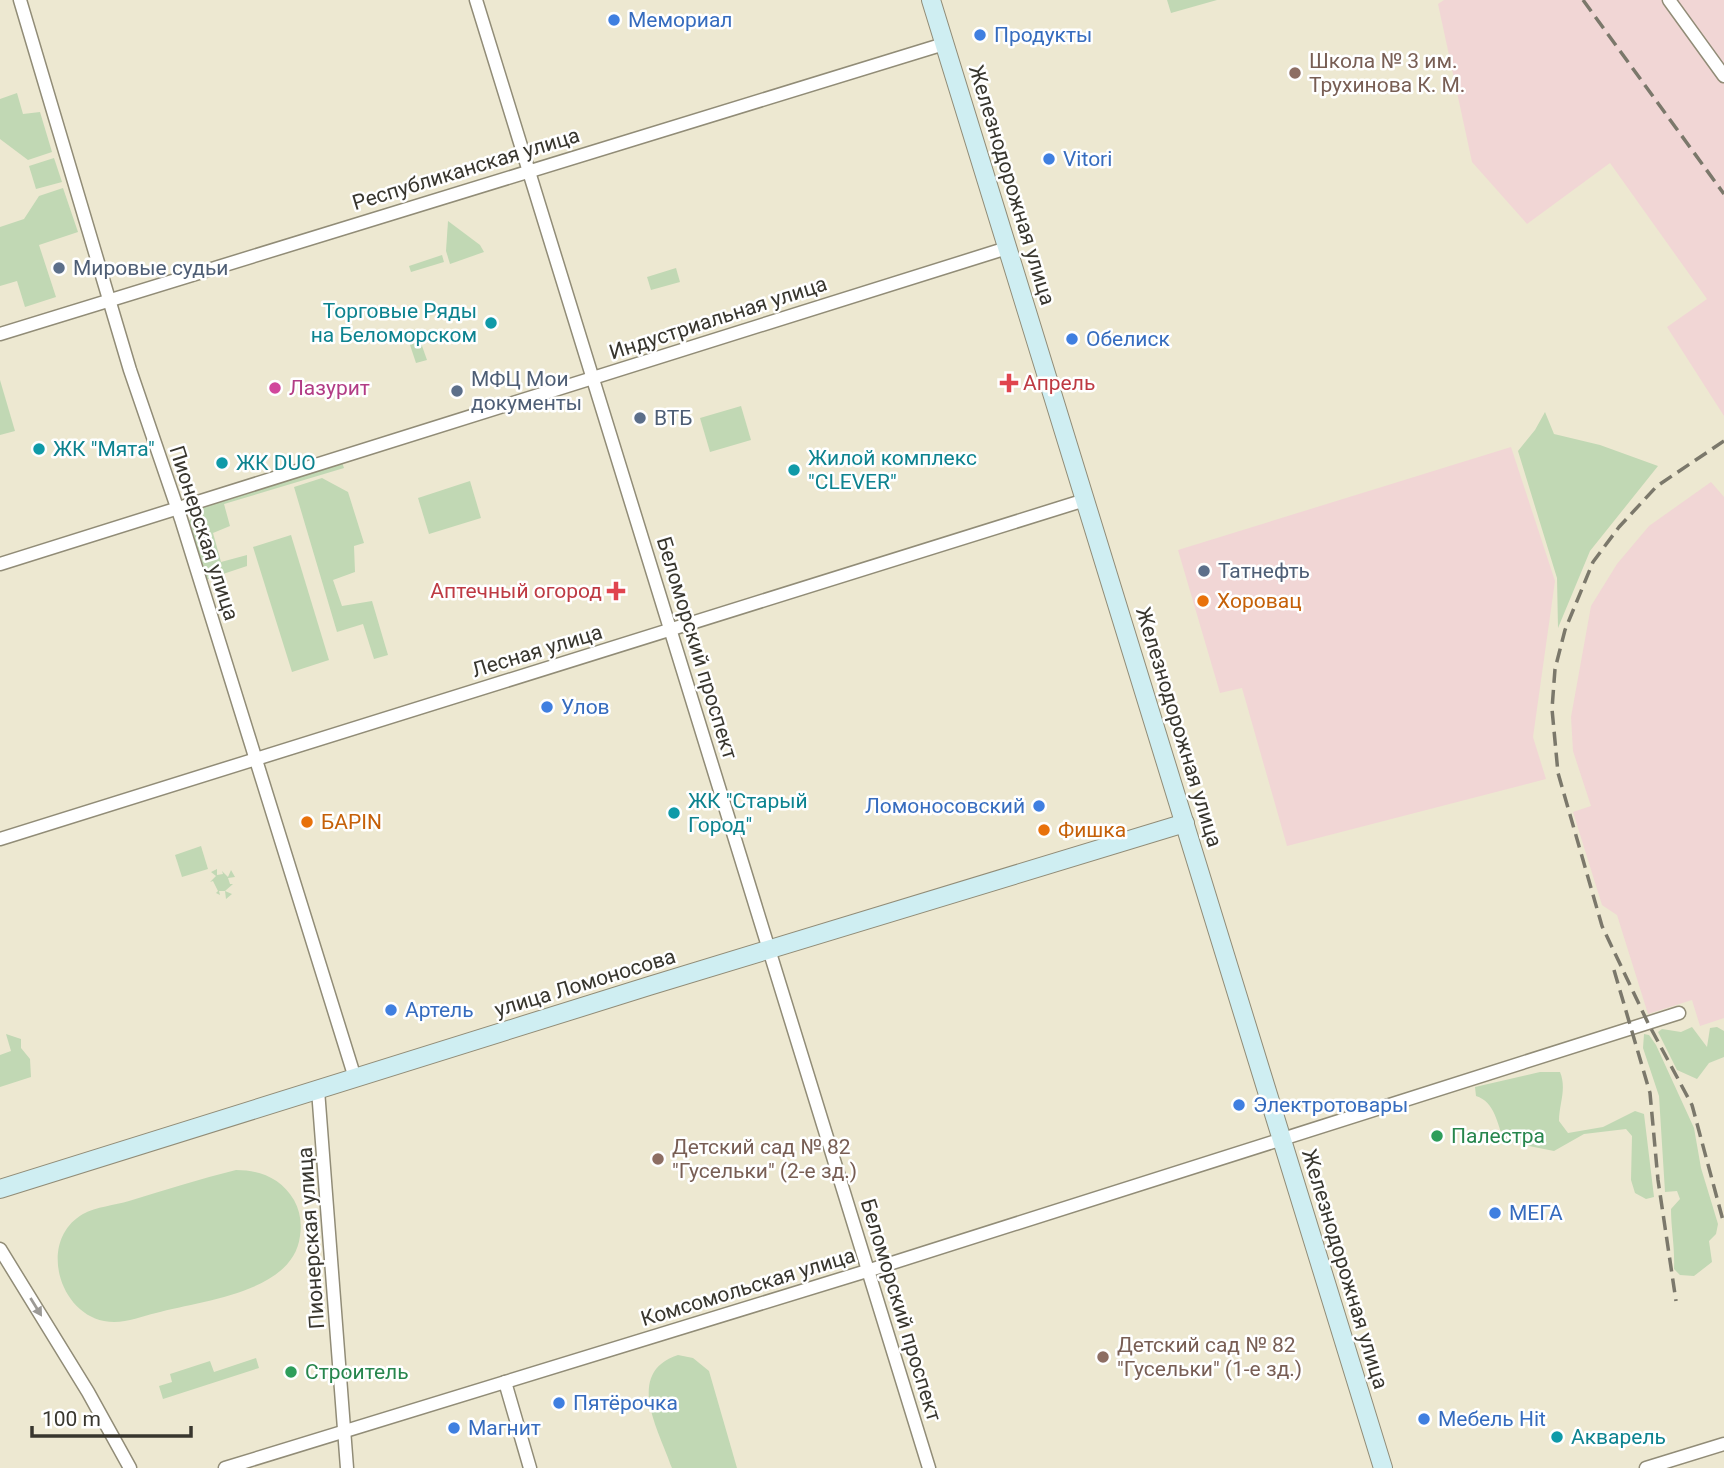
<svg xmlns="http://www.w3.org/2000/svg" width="1724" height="1468" font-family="Roboto,sans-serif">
<rect width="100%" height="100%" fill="#ede8d1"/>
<g fill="#f1d6d5">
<polygon points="1444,0 1724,0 1724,416 1667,327 1707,299 1610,163 1527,224 1472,162 1438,4"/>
<polygon points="1511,447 1555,581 1533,737 1546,779 1287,846 1242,688 1220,693 1178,550"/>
<polygon points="1711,482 1724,497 1724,1018 1700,1026 1692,1000 1648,1014 1617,915 1602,905 1573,812 1591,806 1573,751 1571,717 1591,606 1617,564 1649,526"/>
</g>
<g fill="#c1d8b4">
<polygon points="1167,0 1217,0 1171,13"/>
<polygon points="17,93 23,114 40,112 52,152 28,160 0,139 0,99"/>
<polygon points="54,158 62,182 36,189 29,166"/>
<polygon points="63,188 78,232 39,245 56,297 25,307 17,281 0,286 0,227 24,219 39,196"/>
<polygon points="448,221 480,245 484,252 450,264 446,251"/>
<polygon points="442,255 444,262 411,272 409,266"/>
<polygon points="676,268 680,282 651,290 647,277"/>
<polygon points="416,329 427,360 416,363 406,333"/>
<polygon points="0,380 15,431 0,435"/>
<polygon points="741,406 751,440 710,452 700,418"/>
<polygon points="1545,412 1554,434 1600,445 1658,466 1590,551 1558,628 1557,578 1518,451 1535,430"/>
<polygon points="342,462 344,468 224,504 230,526 213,533 221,562 247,555 247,566 205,580 186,521 201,516 199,506"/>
<polygon points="322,478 348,492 364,543 354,546 355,572 333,580 342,606 372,601 388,655 374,659 363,624 337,632 294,487"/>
<polygon points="470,481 481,518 429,534 418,498"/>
<polygon points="291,535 329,660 292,672 253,547"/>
<polygon points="201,846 208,869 182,877 175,855"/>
<polygon points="217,869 217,875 223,874 222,871 228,877 231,870 235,877 228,878 230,884 233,884 225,891 232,894 226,899 225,891 219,891 220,895 216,893 218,891 213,881 210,882 216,876 211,872"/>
<polygon points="1692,1027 1707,1047 1710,1028 1717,1027 1724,1031 1724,1057 1709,1063 1697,1079 1677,1070 1658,1032 1662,1029 1681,1032"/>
<polygon points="6,1034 21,1039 21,1048 30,1059 31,1077 0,1087 0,1055 11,1051"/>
<path d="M 1644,1034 L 1649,1035 L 1656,1045 L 1694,1128 L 1701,1168 L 1718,1224 L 1716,1234 L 1709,1241 L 1712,1262 L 1694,1276 L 1680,1275 L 1674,1269 C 1675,1247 1671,1229 1671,1209 L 1680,1199 L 1677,1191 L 1665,1192 L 1659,1096 L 1643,1048 Z"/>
<path d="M 1540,1072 L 1560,1072 C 1567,1089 1559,1104 1559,1121 L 1568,1133 L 1603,1127 L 1635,1111 L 1644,1114 L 1654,1197 L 1646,1199 L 1635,1193 L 1631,1180 L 1632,1136 L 1626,1129 L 1584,1134 L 1554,1151 L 1504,1141 C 1497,1123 1495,1102 1476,1096 L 1475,1087 Z"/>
<path d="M 236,1170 C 260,1170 281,1178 294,1200 C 300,1211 302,1223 300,1236 C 293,1293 202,1300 156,1313 C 139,1317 122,1325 104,1321 C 58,1312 38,1240 83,1214 C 96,1207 115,1205 129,1201 C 165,1190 200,1179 236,1170 Z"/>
<path d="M 678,1355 L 693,1358 L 709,1371 L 737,1468 L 672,1468 C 659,1430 624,1373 678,1355 Z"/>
<polygon points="256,1358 259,1368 163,1399 159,1386 172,1382 170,1374 210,1361 214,1372"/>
</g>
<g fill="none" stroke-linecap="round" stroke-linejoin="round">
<g stroke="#918c77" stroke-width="15">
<g id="street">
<polyline points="20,0 130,370 181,519 355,1078"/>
<polyline points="476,0 929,1468"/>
<polyline points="1669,0 1724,76"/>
<polyline points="0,334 944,44"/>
<polyline points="0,564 1007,248"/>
<polyline points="0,839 1085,500"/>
<polyline points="318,1090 347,1468"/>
<polyline points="0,1249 88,1392 130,1468"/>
<polyline points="505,1382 530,1468"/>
<polyline points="225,1468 870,1270 1679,1013"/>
<polyline points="1646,1468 1724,1444"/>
</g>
</g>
<g stroke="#918c77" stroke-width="20">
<g id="secondary">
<polyline points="931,0 1383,1468"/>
<polyline points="0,1189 649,986 1185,823"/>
</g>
</g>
<use href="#street" stroke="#fff" stroke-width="12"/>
<use href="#secondary" stroke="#cfeef2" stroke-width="18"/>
<g stroke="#7b786b" stroke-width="3.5" stroke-dasharray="14 7" stroke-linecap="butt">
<polyline points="1583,0 1724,194"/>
<polyline points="1724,441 1657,486 1619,527 1593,562 1565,630 1555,669 1552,709 1558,773 1602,926 1648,1023 1692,1105 1724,1224"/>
<polyline points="1614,970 1650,1093 1658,1180 1676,1301"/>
</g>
</g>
<defs><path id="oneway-solid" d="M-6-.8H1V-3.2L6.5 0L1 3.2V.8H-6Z" transform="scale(1.75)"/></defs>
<use fill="#9c9a96" href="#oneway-solid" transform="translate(36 1307) rotate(58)"/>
<g fill="#3f7fe0" stroke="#fff" stroke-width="2.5">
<circle cx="614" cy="20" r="7"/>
<circle cx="980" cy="35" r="7"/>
<circle cx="1049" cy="159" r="7"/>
<circle cx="1072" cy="339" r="7"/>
<circle cx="547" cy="707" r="7"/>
<circle cx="1039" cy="806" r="7"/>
<circle cx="391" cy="1010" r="7"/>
<circle cx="1239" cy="1105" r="7"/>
<circle cx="1495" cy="1213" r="7"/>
<circle cx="559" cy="1403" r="7"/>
<circle cx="1424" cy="1419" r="7"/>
<circle cx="454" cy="1428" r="7"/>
</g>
<g fill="#8d6e63" stroke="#fff" stroke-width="2.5">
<circle cx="1295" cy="73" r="7"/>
<circle cx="658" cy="1159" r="7"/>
<circle cx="1103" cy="1357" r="7"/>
</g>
<g fill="#5c6f8a" stroke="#fff" stroke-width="2.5">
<circle cx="59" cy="268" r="7"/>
<circle cx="457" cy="391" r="7"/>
<circle cx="640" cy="418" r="7"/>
<circle cx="1204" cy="571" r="7"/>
</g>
<g fill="#0f9aa8" stroke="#fff" stroke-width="2.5">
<circle cx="491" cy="323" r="7"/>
<circle cx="39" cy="449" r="7"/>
<circle cx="222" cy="463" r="7"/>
<circle cx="794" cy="470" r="7"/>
<circle cx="674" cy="813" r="7"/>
<circle cx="1557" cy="1437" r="7"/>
</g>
<g fill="#e0444e" stroke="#fff" stroke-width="2.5">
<path d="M1005.5 372.5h7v7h7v7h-7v7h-7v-7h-7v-7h7z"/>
<path d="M612.5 580.5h7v7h7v7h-7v7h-7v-7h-7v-7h7z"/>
</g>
<circle fill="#d1479c" stroke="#fff" stroke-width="2.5" cx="275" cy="388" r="7"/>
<g fill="#e8710a" stroke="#fff" stroke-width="2.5">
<circle cx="1203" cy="601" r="7"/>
<circle cx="307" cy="822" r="7"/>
<circle cx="1044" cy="830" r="7"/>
</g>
<g fill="#2e9e5b" stroke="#fff" stroke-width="2.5">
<circle cx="1437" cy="1136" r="7"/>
<circle cx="291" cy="1372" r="7"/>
</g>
<g text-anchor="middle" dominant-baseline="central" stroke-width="5" stroke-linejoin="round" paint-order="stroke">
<g font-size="21" fill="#366cbe" stroke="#fff" text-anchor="start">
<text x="628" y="20">Мемориал</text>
<text x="994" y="35">Продукты</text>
<text x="1063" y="159">Vitori</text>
<text x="1086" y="339">Обелиск</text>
<text x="561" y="707">Улов</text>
<text x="1025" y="806" text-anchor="end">Ломоносовский</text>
<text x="405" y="1010">Артель</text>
<text x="1253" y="1105">Электротовары</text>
<text x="1509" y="1213">МЕГА</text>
<text x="573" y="1403">Пятёрочка</text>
<text x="1438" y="1419">Мебель Hit</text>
<text x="468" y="1428">Магнит</text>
</g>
<g font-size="21" fill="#785e54" stroke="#fff" text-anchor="start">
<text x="1309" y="61">Школа № 3 им.<tspan x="1309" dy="24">Трухинова К. М.</tspan></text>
<text x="672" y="1147">Детский сад № 82<tspan x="672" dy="24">"Гусельки" (2-е зд.)</tspan></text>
<text x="1117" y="1345">Детский сад № 82<tspan x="1117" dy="24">"Гусельки" (1-е зд.)</tspan></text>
</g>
<g font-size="21" fill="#38362e" stroke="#fff">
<text transform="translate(466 169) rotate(-17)">Республиканская улица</text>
<text transform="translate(1012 185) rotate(73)">Железнодорожная улица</text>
<text transform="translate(718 318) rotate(-18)">Индустриальная улица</text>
<text transform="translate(204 533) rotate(72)">Пионерская улица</text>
<text transform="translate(697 648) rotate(73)">Беломорский проспект</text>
<text transform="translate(537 651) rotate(-17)">Лесная улица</text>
<text transform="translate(1179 727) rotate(73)">Железнодорожная улица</text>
<text transform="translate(585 983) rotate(-17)">улица Ломоносова</text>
<text transform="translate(311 1238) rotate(-94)">Пионерская улица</text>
<text transform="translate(1345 1269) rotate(73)">Железнодорожная улица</text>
<text transform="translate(748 1287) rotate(-17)">Комсомольская улица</text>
<text transform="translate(901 1310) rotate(73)">Беломорский проспект</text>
</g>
<g font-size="21" fill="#4e5e75" stroke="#fff" text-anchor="start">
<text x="73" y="268">Мировые судьи</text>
<text x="471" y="379">МФЦ Мои<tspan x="471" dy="24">документы</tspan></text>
<text x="654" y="418">ВТБ</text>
<text x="1218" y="571">Татнефть</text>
</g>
<g font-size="21" fill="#0d838f" stroke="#fff" text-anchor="start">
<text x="477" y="311" text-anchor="end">Торговые Ряды<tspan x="477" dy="24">на Беломорском</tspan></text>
<text x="53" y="449">ЖК "Мята"</text>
<text x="808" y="458">Жилой комплекс<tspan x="808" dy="24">"СLEVER"</tspan></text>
<text x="236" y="463">ЖК DUO</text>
<text x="688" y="801">ЖК "Старый<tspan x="688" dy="24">Город"</tspan></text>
<text x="1571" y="1437">Акварель</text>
</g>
<g font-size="21" fill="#be3a42" stroke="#fff" text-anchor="start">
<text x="1023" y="383">Апрель</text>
<text x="602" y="591" text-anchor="end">Аптечный огород</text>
</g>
<g font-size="21" fill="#b23c85" stroke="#fff" text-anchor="start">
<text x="289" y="388">Лазурит</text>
</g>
<g font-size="21" fill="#c56008" stroke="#fff" text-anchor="start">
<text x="1217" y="601">Хоровац</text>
<text x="321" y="822">БАРIN</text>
<text x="1058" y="830">Фишка</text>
</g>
<g font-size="21" fill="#27864d" stroke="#fff" text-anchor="start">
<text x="1451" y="1136">Палестра</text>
<text x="305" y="1372">Строитель</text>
</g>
</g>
<path d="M32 1426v10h159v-10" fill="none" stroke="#38362e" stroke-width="3.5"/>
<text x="42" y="1426" font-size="21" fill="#38362e" stroke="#ffffff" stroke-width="5" paint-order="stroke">100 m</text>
</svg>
